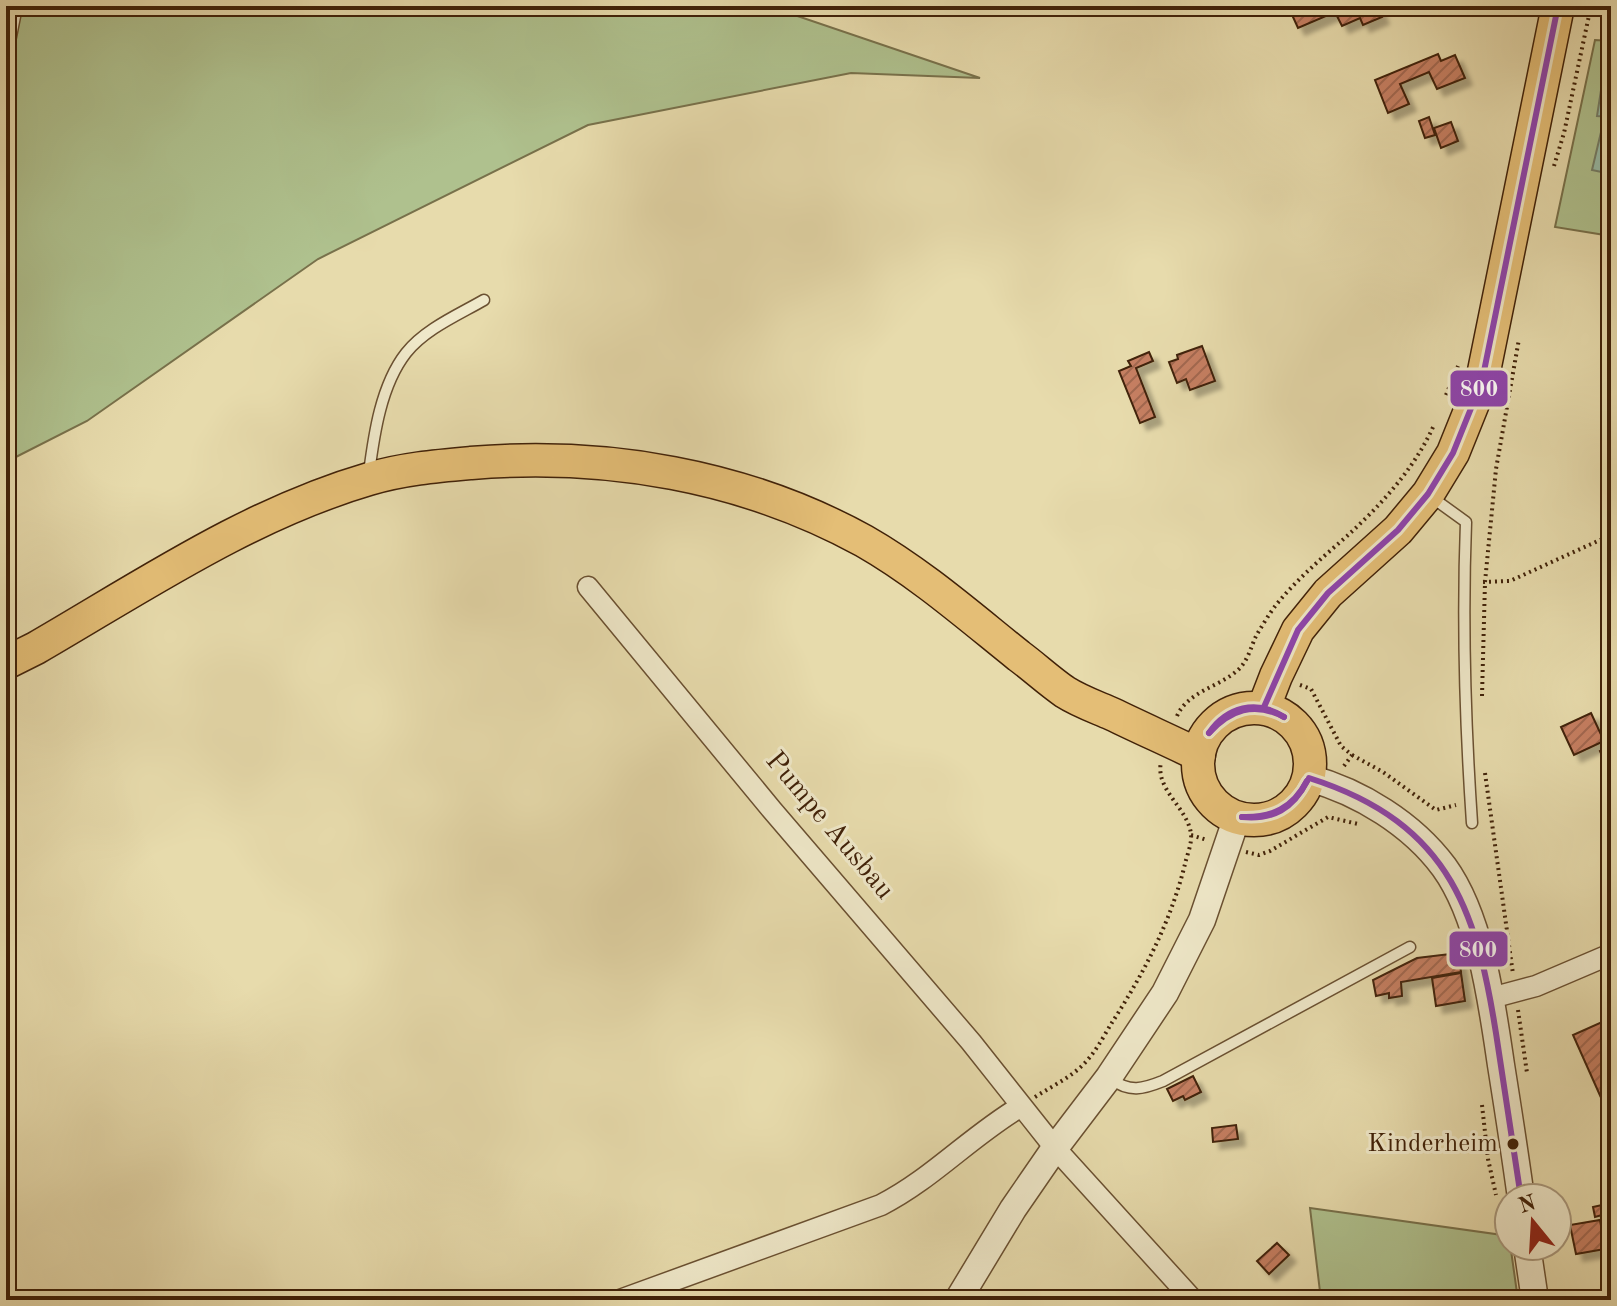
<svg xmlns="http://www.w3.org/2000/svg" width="1617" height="1306" font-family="'Old Standard TT',serif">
<defs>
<pattern id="building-hatch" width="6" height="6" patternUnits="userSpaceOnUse" patternTransform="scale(2)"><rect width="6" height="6" fill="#c67f62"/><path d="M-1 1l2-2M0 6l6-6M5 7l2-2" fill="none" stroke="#a2684f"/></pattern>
<filter id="shadow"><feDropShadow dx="7" dy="7" stdDeviation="2" flood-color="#0004"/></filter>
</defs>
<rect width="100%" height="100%" fill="#e7dbac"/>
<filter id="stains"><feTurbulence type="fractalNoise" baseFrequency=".0025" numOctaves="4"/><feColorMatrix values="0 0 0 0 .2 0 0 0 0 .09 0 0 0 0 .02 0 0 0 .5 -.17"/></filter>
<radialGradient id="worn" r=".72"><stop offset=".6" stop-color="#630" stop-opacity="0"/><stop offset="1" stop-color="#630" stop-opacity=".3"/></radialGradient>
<g fill="#afc18e" stroke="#78714b" stroke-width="2">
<polygon points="6,6 768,6 980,78 851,73 588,125 318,259 87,421 6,462"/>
<polygon points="1595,40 1611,41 1611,236 1555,227"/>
<polygon points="1310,1208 1509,1236 1518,1300 1321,1300"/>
</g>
<g fill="#97bba7" stroke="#747d67" stroke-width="2">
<polygon points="1606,58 1611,58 1611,117 1597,116"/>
<polygon points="1602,128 1611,130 1611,174 1592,170"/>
</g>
<g fill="url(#building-hatch)" stroke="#402108" stroke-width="2" filter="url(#shadow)">
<polygon points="1288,6 1377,6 1382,17 1363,25 1360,18 1342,26 1335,12 1298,28"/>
<polygon points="1438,54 1441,61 1455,55 1465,78 1437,89 1429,72 1400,84 1409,104 1388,113 1375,80"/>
<polygon points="1429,117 1435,135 1425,138 1419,121"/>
<polygon points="1451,122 1458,141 1441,148 1434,128"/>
<polygon points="1202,346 1215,381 1190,390 1186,379 1177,383 1169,362 1178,359 1177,355"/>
<polygon points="1149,352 1153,361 1136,368 1155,417 1140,423 1119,371 1131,366 1128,361"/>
<polygon points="1591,713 1604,741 1574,755 1561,727"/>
<polygon points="1611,747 1611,777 1600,751"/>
<polygon points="1458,953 1461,972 1401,982 1402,996 1389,998 1389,993 1376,996 1373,980 1417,958"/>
<polygon points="1461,973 1465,1001 1436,1006 1432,978"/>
<polygon points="1611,1018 1611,1120 1573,1035"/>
<polygon points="1193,1076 1201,1092 1185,1100 1183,1096 1173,1101 1167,1089"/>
<polygon points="1236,1125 1238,1139 1213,1142 1212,1128"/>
<polygon points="1611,1203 1611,1223 1609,1213 1595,1217 1593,1207"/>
<polygon points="1600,1220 1605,1249 1576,1254 1570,1225"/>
<polygon points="1277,1243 1289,1255 1269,1274 1257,1261"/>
</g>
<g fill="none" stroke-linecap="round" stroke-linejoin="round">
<g stroke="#6a5031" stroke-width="13">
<g id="service">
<path d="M 369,473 C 374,434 381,385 406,353 C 425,329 458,315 484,300"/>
<path d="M 1430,496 L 1466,522 C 1462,625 1465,721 1472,823"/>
<path d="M 1111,1079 C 1130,1093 1143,1089 1163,1081 L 1410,947"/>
</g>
</g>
<g stroke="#6a5031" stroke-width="23">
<g id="minor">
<polyline points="6,36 12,6"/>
<polyline points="588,587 772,810 971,1042 1055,1148 1193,1300"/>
<polyline points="1491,998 1536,986 1611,954"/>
<path d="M 620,1300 L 881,1205 C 932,1179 971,1136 1020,1107"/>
</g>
</g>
<g stroke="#6a5031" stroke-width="29">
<g id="tertiary">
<path d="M 1309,778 C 1360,792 1412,824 1444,867 C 1481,918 1492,1004 1501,1065 C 1508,1109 1515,1154 1521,1198"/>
<polyline points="1527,1246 1535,1300"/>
<polyline points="958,1300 1013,1209 1055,1148 1109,1077 1165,993 1202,920 1237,817"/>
</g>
</g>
<g stroke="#402108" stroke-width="35">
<g id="primary">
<path d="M 6,663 L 36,648 C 143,586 249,514 369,479 C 402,469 437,466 471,463 C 606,452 744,475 864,541 C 920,573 969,616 1019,656 C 1034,667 1049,681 1065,692 C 1079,701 1096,707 1112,714 C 1141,728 1170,741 1199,755"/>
<polyline points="1264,707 1276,676 1298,630 1328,593 1398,530 1428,494 1453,453 1482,381 1558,6"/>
<circle cx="1254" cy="764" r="56"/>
</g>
</g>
<g stroke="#402108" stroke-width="4" stroke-dasharray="2 4" stroke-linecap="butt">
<polyline points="1554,166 1564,133 1591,6"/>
<polyline points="1446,395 1458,366"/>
<polyline points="1483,582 1510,581 1611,535"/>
<polyline points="1300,685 1311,689 1341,746 1352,755 1344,766"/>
<polyline points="1482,696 1485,582 1496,469 1519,339"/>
<path d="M 1177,716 C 1188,691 1220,687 1239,669 C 1248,660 1251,647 1256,636 C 1262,626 1269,614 1276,605 C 1297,579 1322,558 1347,536 C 1381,505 1415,468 1434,425"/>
<polyline points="1352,755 1383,772 1436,810 1456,805"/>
<polyline points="1485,773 1513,974"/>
<polyline points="1191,835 1207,840"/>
<polyline points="1246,852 1259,855 1270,851 1328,817 1358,824"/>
<polyline points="1518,1010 1527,1073"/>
<path d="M 1035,1097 C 1055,1084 1075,1076 1090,1057 C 1099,1046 1106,1032 1113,1021 C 1145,971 1171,921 1185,864 C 1187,855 1192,844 1191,834 C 1188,808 1155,790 1161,762"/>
<polyline points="1482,1105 1488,1159 1496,1195"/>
<polyline points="1501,1211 1508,1233"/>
</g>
<use href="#service" stroke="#efe8c9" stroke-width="10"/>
<use href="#minor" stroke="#efe8c9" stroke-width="20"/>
<use href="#tertiary" stroke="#efe8c9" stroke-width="26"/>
<use href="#primary" stroke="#e4be76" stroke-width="32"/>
<g stroke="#efe8c9" stroke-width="12">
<g id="bus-1">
<polyline points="1264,707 1298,630 1328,593 1398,530 1428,494 1453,453 1482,381 1558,6"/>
<path d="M 1209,733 C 1227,707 1256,699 1284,717"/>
<path d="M 1209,733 C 1230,710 1254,701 1284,717"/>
<path d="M 1309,778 C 1454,824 1479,916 1499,1053 C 1506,1101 1514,1150 1521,1198"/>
<path d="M 1242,817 C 1272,818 1293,808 1307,781"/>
<path d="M 1242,817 C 1273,820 1293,809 1307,781"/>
</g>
</g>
<use href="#bus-1" stroke="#8e44ad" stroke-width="6"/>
</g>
<circle fill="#402108" stroke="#efe8c9" stroke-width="3" cx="1513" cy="1144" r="7"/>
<g text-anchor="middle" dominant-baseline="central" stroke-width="6" stroke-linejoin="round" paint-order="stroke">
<g font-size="26" fill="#402108" stroke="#efe8c9" text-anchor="end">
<text x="1498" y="1144">Kinderheim</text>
</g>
<g font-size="28" fill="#402108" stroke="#efe8c9">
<text transform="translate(829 826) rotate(50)">Pumpe Ausbau</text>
</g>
</g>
<g stroke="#efe8c9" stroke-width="3">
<rect x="1449" y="369" width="60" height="39" rx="8" fill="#8e44ad"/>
<rect x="1448" y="930" width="61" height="38" rx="8" fill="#8e44ad"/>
</g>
<g font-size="22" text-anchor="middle" font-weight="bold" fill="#fff">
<text x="1479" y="396">800</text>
<text x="1478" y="957">800</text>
</g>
<rect width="1617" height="1306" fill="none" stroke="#e7dbac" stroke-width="32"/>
<rect x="8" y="8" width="1601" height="1290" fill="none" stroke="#402108" stroke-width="4"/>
<rect x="16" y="16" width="1585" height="1274" fill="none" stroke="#402108" stroke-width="2"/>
<g transform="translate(1533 1222) rotate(342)"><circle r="38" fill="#efe8c9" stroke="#a9987c" stroke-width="2"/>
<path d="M0-6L14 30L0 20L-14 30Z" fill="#8f2418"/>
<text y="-12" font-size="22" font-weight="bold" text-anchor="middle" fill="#402108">N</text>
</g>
<rect width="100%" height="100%" filter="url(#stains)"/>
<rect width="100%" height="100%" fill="url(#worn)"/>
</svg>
